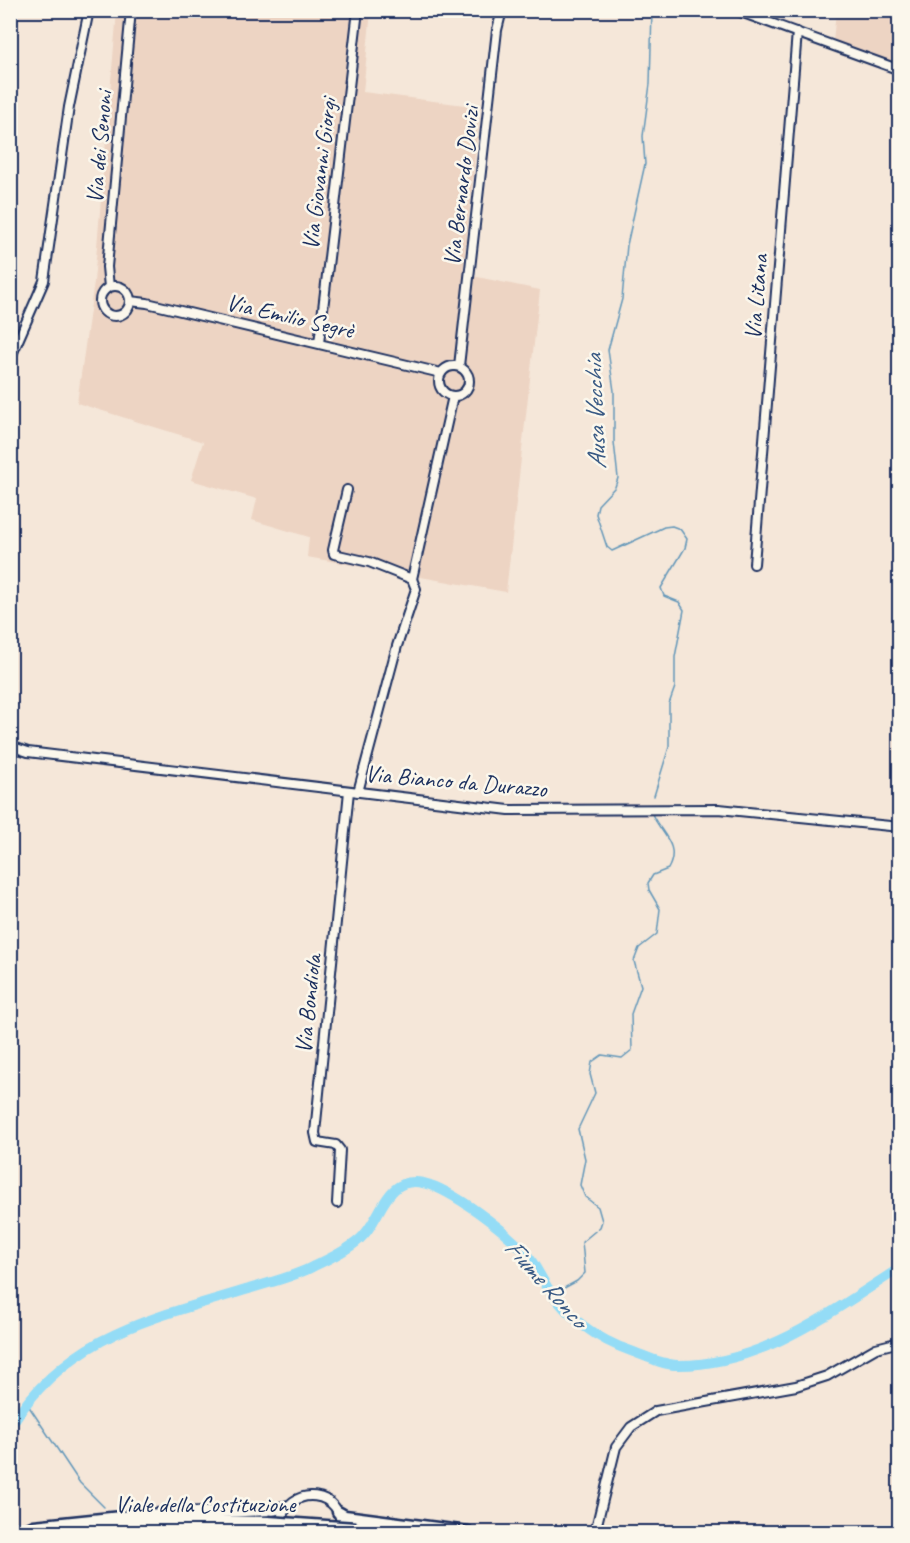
<svg xmlns="http://www.w3.org/2000/svg" width="910" height="1543" font-family="Caveat,sans-serif">
<rect width="100%" height="100%" fill="#f5e7d9"/>
<filter id="ink" filterUnits="userSpaceOnUse"><feTurbulence type="fractalNoise" baseFrequency=".0167" numOctaves="2"/><feDisplacementMap in="SourceGraphic" scale="12" xChannelSelector="R" yChannelSelector="G"/><feConvolveMatrix kernelMatrix="1 2 1 2 8 2 1 2 1" color-interpolation-filters="sRGB"/></filter>
<g filter="url(#ink)">
<g fill="#edd4c3">
<polygon points="117,11 371,11 363,92 480,107 463,274 540,290 506,592 307,557 309,537 252,520 257,499 191,480 203,442 77,403 94,282"/>
<polygon points="836,11 899,11 899,66 833,42"/>
</g>
<g fill="none" stroke-linecap="round" stroke-linejoin="round">
<g stroke="#6497b9" stroke-width="1.5">
<polyline points="652,10 650,84 643,136 645,164 627,245 622,299 608,350 614,391 614,442 618,478 615,487 598,505 596,514 607,547 612,551 664,527 672,526 680,529 687,539 685,548 661,588 664,596 679,602 684,610 675,657 675,687 669,704 669,747 654,796"/>
<path d="M 553,1294 L 577,1281 L 585,1273 L 582,1242 L 600,1227 L 602,1221 L 598,1207 L 585,1197 L 580,1185 L 585,1159 L 578,1129 L 595,1093 L 590,1074 L 592,1062 L 602,1055 L 622,1058 L 632,1050 L 631,1014 L 641,986 L 634,961 L 639,948 L 657,934 L 660,909 L 649,890 L 648,883 L 653,875 L 668,869 C 681,845 661,834 652,814"/>
<polyline points="26,1402 80,1483 104,1507"/>
</g>
<path stroke="#94dcf6" stroke-width="10" d="M 10,1427 C 68,1334 151,1319 249,1289 C 270,1282 294,1277 314,1266 C 329,1259 348,1250 360,1239 C 382,1220 384,1175 423,1183 C 452,1189 509,1233 528,1256 C 536,1266 541,1278 548,1288 C 569,1319 596,1339 631,1351 C 645,1356 663,1365 677,1365 C 762,1366 832,1311 900,1268"/>
<g stroke="#1b2f5e" stroke-width="12">
<g id="minor">
<polyline points="735,10 900,70"/>
<circle cx="115" cy="301" r="15"/>
<polyline points="109,287 107,267 131,10"/>
<polyline points="130,301 147,303 441,373"/>
<polyline points="319,343 358,10"/>
<polyline points="10,359 44,281 69,107 89,10"/>
<circle cx="454" cy="381" r="15"/>
<polyline points="459,366 497,30 502,10"/>
<polyline points="347,490 333,550 334,554 369,562 412,579 416,589 397,646 358,792"/>
<polyline points="754,564 797,32"/>
<polyline points="412,579 453,396"/>
<polyline points="10,746 28,752 509,810 719,809 900,827"/>
<polyline points="337,1203 340,1150 336,1145 317,1142 315,1133 349,791"/>
<path d="M 279,1525 C 288,1481 346,1490 341,1532"/>
<polyline points="595,1532 616,1447 631,1427 656,1411 796,1386 827,1376 876,1348 900,1342"/>
</g>
</g>
<g stroke="#1b2f5e" stroke-width="15">
<g id="highway">
<polyline points="338,1512 345,1516 468,1532"/>
<polyline points="97,1526 212,1521 268,1522"/>
<polyline points="356,1528 399,1532"/>
<polyline points="166,1529 268,1530"/>
<polyline points="24,1531 34,1526 140,1515 272,1510 286,1507"/>
<polyline points="11,1532 31,1530"/>
</g>
</g>
<use href="#minor" stroke="#fbf7ec" stroke-width="8"/>
<use href="#highway" stroke="#fbf7ec" stroke-width="10"/>
<g stroke="#1b2f5e" stroke-width="15" stroke-linecap="butt">
<g id="highway-bridge">
<polyline points="268,1522 356,1528"/>
<polyline points="268,1530 306,1532"/>
</g>
</g>
<use href="#highway-bridge" stroke="#fbf7ec" stroke-width="10"/>
</g>
</g>
<g text-anchor="middle" dominant-baseline="central" stroke-width="5" stroke-linejoin="round" paint-order="stroke">
<g font-size="24" fill="#1b2f5e" stroke="#fbf7ec">
<text transform="translate(99 147) rotate(-85)">Via dei Senoni</text>
<text transform="translate(319 174) rotate(-83)">Via Giovanni Giorgi</text>
<text transform="translate(461 186) rotate(-83)">Via Bernardo Dovizi</text>
<text transform="translate(756 297) rotate(-85)">Via Litana</text>
<text transform="translate(290 316) rotate(13)">Via Emilio Segrè</text>
<text transform="translate(456 781) rotate(5)">Via Bianco da Durazzo</text>
<text transform="translate(308 1004) rotate(-84)">Via Bondiola</text>
<text x="205" y="1504">Viale della Costituzione</text>
</g>
<g font-size="26" font-style="italic" fill="#395a84" stroke="#fbf7ec">
<text transform="translate(595 412) rotate(-92)">Ausa Vecchia</text>
<text transform="translate(546 1283) rotate(48)">Fiume Ronco</text>
</g>
</g>
<rect width="910" height="1543" fill="none" stroke="#fbf7ec" stroke-width="36"/>
<rect x="18" y="18" width="874" height="1507" fill="none" stroke="#1b2f5e" stroke-width="2" filter="url(#ink)"/>
</svg>
